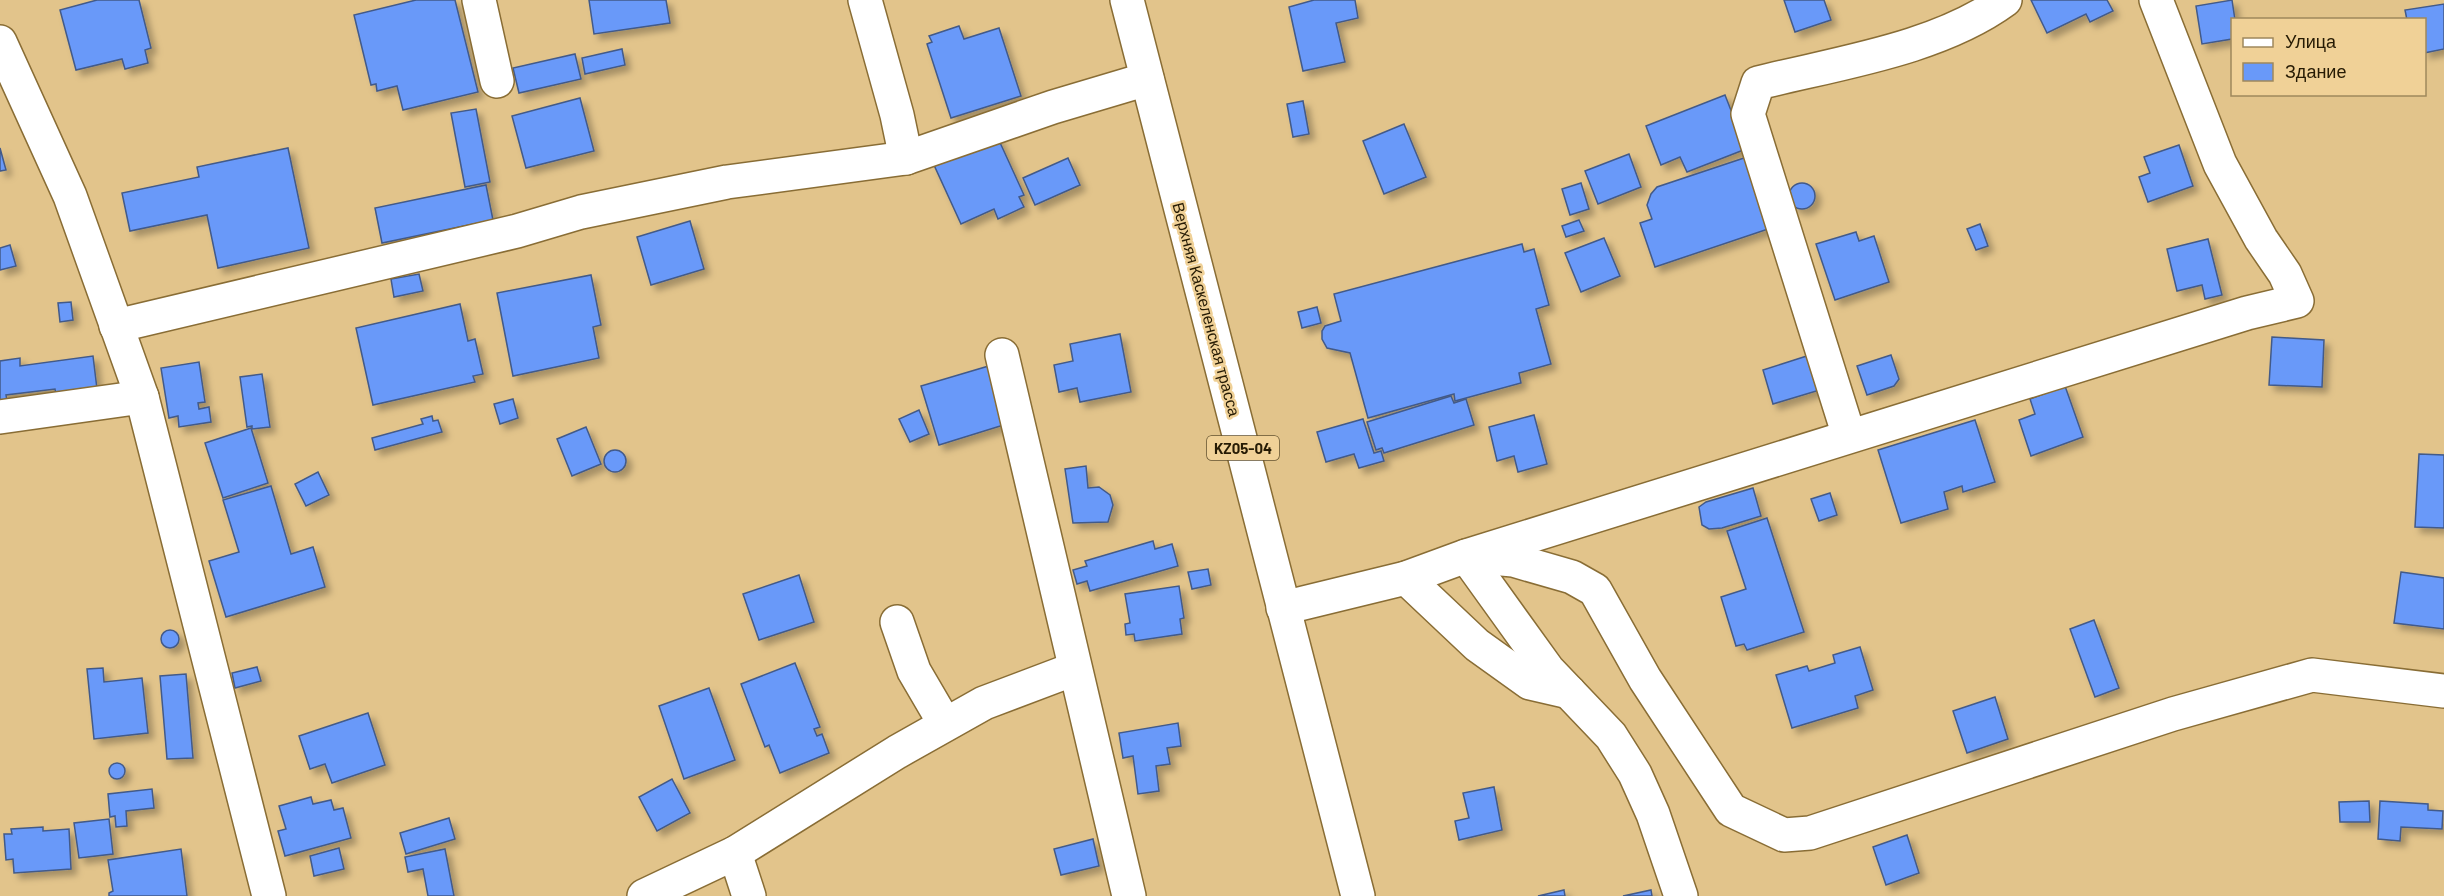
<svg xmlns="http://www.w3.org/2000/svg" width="2444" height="896" font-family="Barlow,sans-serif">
<defs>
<filter id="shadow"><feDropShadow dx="5.5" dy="5.5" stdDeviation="3" flood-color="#0004"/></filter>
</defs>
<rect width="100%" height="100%" fill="#e2c48b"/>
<g fill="#6999f9" stroke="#425a89" stroke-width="1.5" filter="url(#shadow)">
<polygon points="97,0 139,0 151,48 145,50 148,63 125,69 122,59 76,70 60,10"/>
<polygon points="416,0 455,0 478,92 403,110 397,86 377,91 376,84 371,85 354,15"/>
<polygon points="589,0 666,0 670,23 594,34"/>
<polygon points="1355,0 1358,18 1336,23 1345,62 1303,71 1289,7 1314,0"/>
<polygon points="1784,0 1824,0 1831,20 1795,32"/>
<polygon points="2031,0 2107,0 2113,11 2090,22 2086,14 2047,33"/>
<polygon points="2232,0 2235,20 2232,20 2232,39 2202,44 2196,6"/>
<polygon points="2444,4 2444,49 2424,53 2424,20 2407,20 2405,10"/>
<polygon points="959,26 964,39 999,28 1021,96 951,118 927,44 932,42 929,36"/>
<polygon points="622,49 625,65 585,74 582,58"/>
<polygon points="575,54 581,79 519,93 513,68"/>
<polygon points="1725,95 1746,149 1687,172 1680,157 1661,165 1646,126"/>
<polygon points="580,98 594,151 526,168 512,116"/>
<polygon points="1303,101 1309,134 1293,137 1287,104"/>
<polygon points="476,109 490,182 465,187 451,113"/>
<polygon points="1404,124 1426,177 1384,194 1363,141"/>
<polygon points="997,136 1024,195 1019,197 1024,207 998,219 994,209 961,224 934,165"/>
<polygon points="2179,145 2193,186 2148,202 2139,177 2150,173 2144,157"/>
<polygon points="0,148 6,170 0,171"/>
<polygon points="288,148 309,248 218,268 207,215 130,231 122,193 199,177 197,167"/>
<polygon points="1629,154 1641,187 1598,204 1585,171"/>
<polygon points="1753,155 1777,226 1655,267 1640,223 1652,219 1647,205 1651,194 1657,187"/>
<polygon points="1068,158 1080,185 1035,205 1023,178"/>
<polygon points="1581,183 1589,209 1570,215 1562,189"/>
<circle cx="1802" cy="196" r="13"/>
<polygon points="486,185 493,220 382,243 375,208"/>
<polygon points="1579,220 1584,231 1566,237 1562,226"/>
<polygon points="690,221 704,269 651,285 637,237"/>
<polygon points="1980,224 1988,246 1976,250 1967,229"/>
<polygon points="1856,232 1859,241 1874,236 1889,282 1835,300 1816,244"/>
<polygon points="1604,238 1620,276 1581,292 1565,253"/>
<polygon points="2208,239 2222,295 2205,299 2202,285 2177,291 2167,249"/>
<polygon points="1522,244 1524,252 1534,249 1549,305 1536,309 1551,364 1519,373 1521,383 1455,401 1454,394 1368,418 1350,353 1327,348 1322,339 1322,331 1325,326 1341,321 1334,294"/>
<polygon points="10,245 16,266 0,270 0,248"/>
<polygon points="419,274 423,291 394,297 391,279"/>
<polygon points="591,275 601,325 593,327 599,358 513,376 497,293"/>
<polygon points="71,302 73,320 60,322 58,303"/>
<polygon points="460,304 468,341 475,339 483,374 473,376 475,382 373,405 356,328"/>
<polygon points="1317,307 1321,323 1302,328 1298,312"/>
<polygon points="1120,334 1131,392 1080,402 1077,388 1059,392 1054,365 1073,361 1070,344"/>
<polygon points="2272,337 2324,340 2322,387 2269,385"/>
<polygon points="1813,354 1823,389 1773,404 1763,370"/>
<polygon points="1891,355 1899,379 1894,386 1867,395 1857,366"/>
<polygon points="93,356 97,389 56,395 55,389 6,395 7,401 0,402 0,361 20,358 20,366"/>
<polygon points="199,362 205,402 198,403 199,409 209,407 211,422 179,427 178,416 169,418 161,368"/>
<polygon points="992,365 1010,423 939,445 921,386"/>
<polygon points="262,374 270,427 252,429 252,426 247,427 240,377"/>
<polygon points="2065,386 2083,437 2031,456 2019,420 2035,414 2030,399"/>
<polygon points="1451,396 1454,403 1466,399 1474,425 1384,453 1382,448 1376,450 1367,422"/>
<polygon points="513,399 518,418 500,424 494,404"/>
<polygon points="919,410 929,434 910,442 899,419"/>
<polygon points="1534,415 1547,464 1518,472 1514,456 1497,461 1489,427"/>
<polygon points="432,416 433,421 438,420 442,432 375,450 372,438 423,424 421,419"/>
<polygon points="1363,419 1374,453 1381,451 1384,461 1359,468 1354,454 1326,462 1317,432"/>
<polygon points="1975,420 1995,482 1963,492 1962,486 1944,492 1948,509 1901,523 1878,450"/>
<polygon points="586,427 601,464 572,476 557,439"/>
<polygon points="251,428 268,483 223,498 205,443"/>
<circle cx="615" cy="461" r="11"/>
<polygon points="2419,454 2444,455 2444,528 2415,527"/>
<polygon points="1086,466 1088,488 1099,487 1110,495 1113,505 1108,522 1073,523 1065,469"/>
<polygon points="318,472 329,495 306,506 295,484"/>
<polygon points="271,486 291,554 313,547 325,587 226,617 209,561 239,552 223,500"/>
<polygon points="1753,488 1761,516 1722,528 1709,529 1702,525 1699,507 1706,502"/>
<polygon points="1830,493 1837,515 1819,521 1811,499"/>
<polygon points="1767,518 1804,632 1747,650 1744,644 1736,646 1721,597 1746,589 1727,531"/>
<polygon points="1153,541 1155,549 1172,544 1178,566 1090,591 1087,581 1077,584 1073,570 1087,566 1085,561"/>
<polygon points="1208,569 1211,585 1192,589 1188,572"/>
<polygon points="2401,572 2444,578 2444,629 2394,623"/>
<polygon points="799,575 814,622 759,640 743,594"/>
<polygon points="1179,586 1184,618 1180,619 1182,634 1135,641 1134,634 1126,635 1125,624 1130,623 1125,594"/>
<polygon points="2094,620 2119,688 2095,697 2070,629"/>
<circle cx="170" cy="639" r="9"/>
<polygon points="1860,647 1873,690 1855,696 1858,708 1792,728 1776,675 1807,666 1809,671 1835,663 1833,655"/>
<polygon points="795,663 820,727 814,729 817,736 822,734 829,753 780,773 769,745 765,747 741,684"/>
<polygon points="257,667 261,681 235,688 232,673"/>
<polygon points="103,668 104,682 142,678 148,733 94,739 87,669"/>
<polygon points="186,674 193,758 167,759 160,676"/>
<polygon points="709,688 735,760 684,779 659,706"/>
<polygon points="1995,697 2008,739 1967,753 1953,711"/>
<polygon points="368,713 385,765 332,783 325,764 310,769 299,736"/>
<polygon points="1178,723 1181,746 1167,748 1170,764 1156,766 1159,791 1138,794 1133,756 1123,758 1119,733"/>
<circle cx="117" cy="771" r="8"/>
<polygon points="672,779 690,813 657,831 639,797"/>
<polygon points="1494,787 1502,830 1459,840 1455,821 1469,818 1463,793"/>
<polygon points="152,789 154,808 126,811 127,826 116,827 115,816 110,817 108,794"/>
<polygon points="311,797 313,804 331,800 334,810 343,808 351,838 285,856 278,831 286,829 279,806"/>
<polygon points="2369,801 2370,822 2340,822 2339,802"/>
<polygon points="2380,801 2428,804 2428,810 2443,811 2442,829 2401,827 2400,841 2378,839"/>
<polygon points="449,818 455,839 406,854 400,833"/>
<polygon points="109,819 113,854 79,858 74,823"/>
<polygon points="43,827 43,831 69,829 71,869 14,873 13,859 6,860 4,834 12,834 11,829"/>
<polygon points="1907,835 1919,873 1886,885 1873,847"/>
<polygon points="1093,839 1099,866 1061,875 1054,849"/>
<polygon points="339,848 344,869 314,876 310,856"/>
<polygon points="181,849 187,896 109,896 109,893 113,891 108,860"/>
<polygon points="445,849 454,896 428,896 423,869 408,872 405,857"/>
<polygon points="1564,890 1565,896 1538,896"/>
<polygon points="1651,890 1652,896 1623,896"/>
</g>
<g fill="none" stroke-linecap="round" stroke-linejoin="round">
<g stroke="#896d35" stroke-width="36">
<g id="minor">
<polyline points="479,0 497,81"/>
<polyline points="865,0 897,115 906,158"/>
<polyline points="0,42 70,196 142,397 269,896"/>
<polyline points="116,326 517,231 581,212 727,182 906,158 1053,107 1147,79"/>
<polyline points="1002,355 1129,896"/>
<polyline points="0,417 142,397"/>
<path d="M 1849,436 L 1748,114 L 1758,83 C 1838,63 1938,49 2005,0"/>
<polyline points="1466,556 1548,670 1611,736 1635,774 1653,814 1681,896"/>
<polyline points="1480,557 1513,560 1572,577 1595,590 1645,679 1731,810 1784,835 1810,833 2173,714 2312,675 2444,691"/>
<polyline points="1406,578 1477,645 1530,683 1569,692"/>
<polyline points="1283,608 1406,578 1466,556 2247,313 2297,301 2285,274 2261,239 2220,164 2156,0"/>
<polyline points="897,622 914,671 945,724"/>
<polyline points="735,853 749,896"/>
<polyline points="644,896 735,853 897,752 984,703 1074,669"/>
</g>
</g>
<g stroke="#896d35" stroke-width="36">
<polyline id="major" points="1127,0 1358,896"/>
</g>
<use href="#minor" stroke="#fff" stroke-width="33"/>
<use href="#major" stroke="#fff" stroke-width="33"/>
</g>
<g text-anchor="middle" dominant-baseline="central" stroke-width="5" stroke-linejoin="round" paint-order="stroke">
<rect fill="#f0d197" stroke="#635230" stroke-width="1.5" x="1207" y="436" width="72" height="24" rx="4.5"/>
<g font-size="15" font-weight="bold" fill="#261b04">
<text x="1243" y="448">KZ05-04</text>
</g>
<g font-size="16" fill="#261b04" stroke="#f0d197">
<text transform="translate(1207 309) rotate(75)">Верхняя Каскеленская трасса</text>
</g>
</g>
<rect x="2231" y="18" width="195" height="78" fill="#f0d197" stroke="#9f885c" stroke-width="1.5"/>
<rect x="2243" y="38" width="30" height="9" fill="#ffffff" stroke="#9f885c" stroke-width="1.5"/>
<text x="2285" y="48" font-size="18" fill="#261b04">Улица</text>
<rect x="2243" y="63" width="30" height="18" fill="#6999f9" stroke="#9f885c" stroke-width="1.5"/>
<text x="2285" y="78" font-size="18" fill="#261b04">Здание</text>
</svg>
